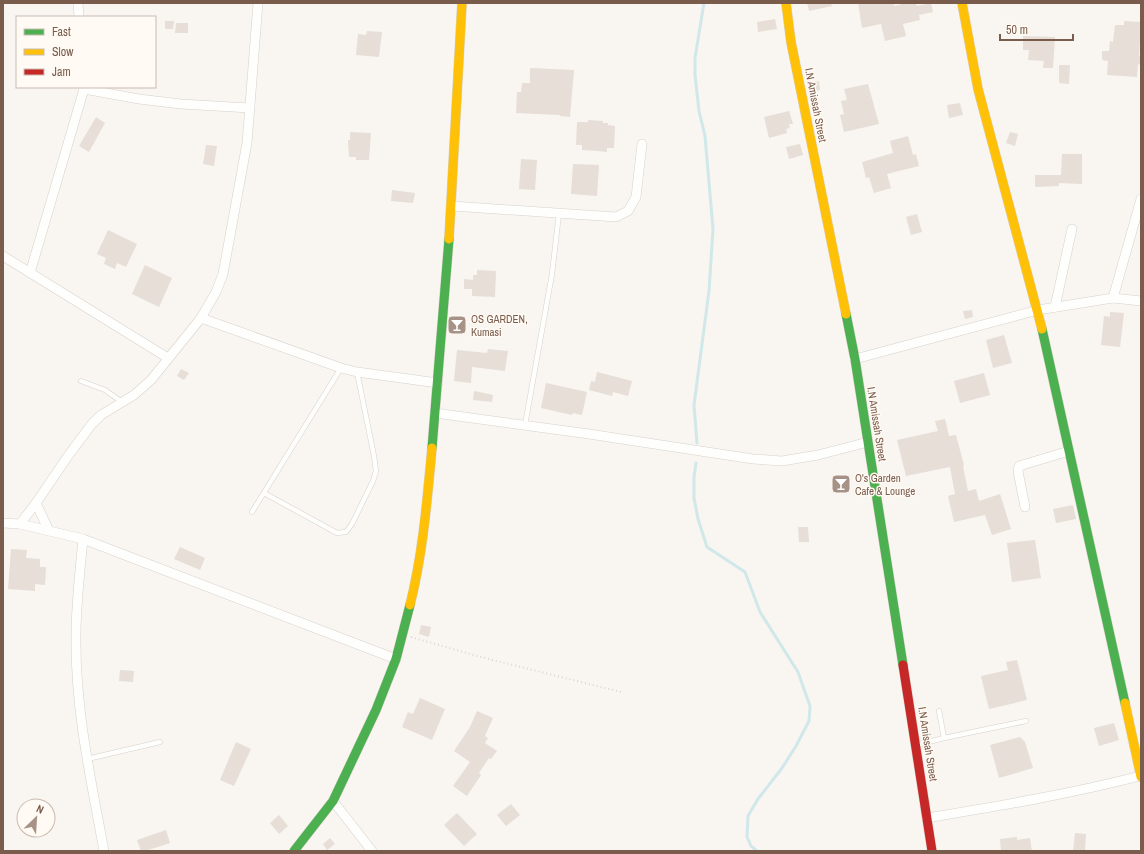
<svg xmlns="http://www.w3.org/2000/svg" width="1144" height="854" font-family="'Archivo Narrow',sans-serif">
<rect width="100%" height="100%" fill="#f9f5f0"/>
<g fill="none" stroke-linecap="round" stroke-linejoin="round">
<g stroke="#d0e8ea" stroke-width="3">
<polyline points="697,443 694,405 709,291 713,229 705,136 699,111 695,75 695,58 704,3"/>
<polyline points="696,463 694,477 694,498 698,519 707,547 745,572 760,612 798,672 810,706 809,721 796,746 782,768 758,799 748,816 747,837 751,846 757,851"/>
</g>
</g>
<g fill="#e6ded7">
<polygon points="807,3 831,3 832,6 809,11"/>
<polygon points="858,3 894,3 894,6 906,3 916,3 917,6 931,3 933,12 919,15 920,20 903,24 906,36 885,41 881,24 862,28"/>
<polygon points="775,19 777,29 758,32 757,22"/>
<polygon points="165,21 174,21 173,29 165,29"/>
<polygon points="1124,21 1141,22 1139,56 1141,56 1141,65 1138,64 1137,77 1107,75 1108,61 1102,60 1102,51 1109,51 1110,41 1113,42 1115,25 1124,25"/>
<polygon points="176,23 188,23 188,33 175,33"/>
<polygon points="367,31 382,32 379,57 356,55 358,34 366,35"/>
<polygon points="1023,36 1055,37 1053,68 1043,68 1044,61 1028,60 1029,50 1023,50"/>
<polygon points="1059,65 1070,65 1069,84 1059,83"/>
<polygon points="530,68 574,70 570,117 560,116 560,115 516,113 517,92 521,92 522,83 530,83"/>
<polygon points="819,81 820,90 809,92 808,83"/>
<polygon points="868,84 879,124 844,132 840,115 844,114 841,101 847,100 844,89"/>
<polygon points="960,103 963,115 949,118 947,105"/>
<polygon points="789,111 793,124 789,124 790,128 786,129 787,133 769,138 764,117"/>
<polygon points="96,117 105,123 89,152 79,146"/>
<polygon points="588,120 603,121 603,123 608,123 608,125 615,126 614,148 607,148 607,152 598,151 582,150 582,145 576,145 577,122 588,122"/>
<polygon points="350,132 371,133 369,160 356,160 356,157 349,157 348,140 350,140"/>
<polygon points="1010,132 1018,134 1015,146 1006,143"/>
<polygon points="908,136 913,155 916,154 919,166 887,174 891,188 874,193 869,177 866,178 862,162 893,153 890,141"/>
<polygon points="800,144 803,155 789,159 786,147"/>
<polygon points="206,145 217,146 214,166 203,164"/>
<polygon points="1062,154 1082,154 1082,184 1059,183 1059,186 1035,187 1035,175 1061,175"/>
<polygon points="521,159 537,160 535,190 519,189"/>
<polygon points="573,164 599,165 597,196 571,194"/>
<polygon points="392,190 415,193 413,203 391,201"/>
<polygon points="917,214 922,232 911,235 906,217"/>
<polygon points="108,230 137,244 126,267 117,263 115,269 104,264 106,258 97,254"/>
<polygon points="145,265 172,278 159,307 132,294"/>
<polygon points="477,270 496,271 495,297 472,296 472,289 464,289 464,279 473,280 473,275 477,275"/>
<polygon points="972,310 973,317 965,319 963,311"/>
<polygon points="1110,312 1124,313 1120,347 1101,345 1104,316 1110,317"/>
<polygon points="1004,335 1012,363 993,368 986,340"/>
<polygon points="488,349 508,351 505,371 472,367 471,383 454,381 457,350 487,353"/>
<polygon points="181,369 189,373 184,380 177,376"/>
<polygon points="597,372 632,381 628,396 613,392 612,396 589,390 591,381 595,382"/>
<polygon points="984,373 990,395 960,403 954,381"/>
<polygon points="546,383 587,392 582,415 573,413 572,415 541,408"/>
<polygon points="474,391 493,395 492,402 473,400"/>
<polygon points="945,419 949,436 956,435 964,465 963,466 968,491 976,489 979,501 1000,494 1011,529 992,535 985,515 954,522 948,496 955,494 950,467 906,476 897,440 938,431 935,421"/>
<polygon points="1073,505 1076,519 1056,523 1053,509"/>
<polygon points="798,527 808,527 809,542 799,542"/>
<polygon points="1035,540 1041,578 1012,582 1007,543"/>
<polygon points="180,547 205,558 200,570 174,559"/>
<polygon points="11,549 27,550 26,558 40,559 40,567 46,567 45,585 35,584 35,591 8,589"/>
<polygon points="421,625 431,627 429,637 419,634"/>
<polygon points="1017,660 1027,700 989,709 981,676 1008,670 1006,662"/>
<polygon points="120,670 134,671 133,682 119,681"/>
<polygon points="420,698 445,709 432,740 402,727 408,712 413,714"/>
<polygon points="477,711 493,718 485,736 488,738 485,743 497,751 491,759 489,758 479,773 481,775 467,796 453,786 470,762 454,751 470,727"/>
<polygon points="1114,723 1119,740 1099,746 1094,728"/>
<polygon points="1020,737 1025,742 1033,768 999,778 990,745"/>
<polygon points="236,742 251,749 234,786 220,780"/>
<polygon points="511,804 520,815 506,826 497,815"/>
<polygon points="457,813 477,834 464,846 444,825"/>
<polygon points="279,815 288,826 279,834 270,823"/>
<polygon points="166,830 170,843 145,851 141,851 137,840"/>
<polygon points="1075,833 1086,834 1085,851 1073,851"/>
<polygon points="1017,837 1017,840 1030,838 1032,851 1001,851 1000,839"/>
<polygon points="330,838 335,844 327,850 323,844"/>
</g>
<g fill="none" stroke-linecap="round" stroke-linejoin="round">
<g stroke="#d7d1cb" stroke-width="5.5">
<g id="lane">
<polyline points="81,381 105,390 122,402"/>
<polyline points="525,425 552,274 559,213"/>
<polyline points="264,493 337,533 346,532 352,524 373,481 376,471 374,456 357,372"/>
<polyline points="252,512 341,368"/>
<polyline points="939,711 944,738"/>
<polyline points="916,745 944,738 1026,721"/>
<polyline points="87,759 160,742"/>
</g>
</g>
<g stroke="#d7d1cb" stroke-width="10">
<g id="street">
<polyline points="78,3 79,17"/>
<polyline points="84,87 84,89 139,99 181,104 250,108"/>
<polyline points="452,206 616,217 628,211 636,197 642,144"/>
<polyline points="3,256 168,358"/>
<polyline points="30,273 84,89"/>
<polyline points="1113,298 1141,199"/>
<polyline points="1055,307 1072,229"/>
<polyline points="201,318 341,368 357,372 438,383"/>
<polyline points="855,359 1038,310 1113,298 1141,301"/>
<polyline points="435,413 589,434 753,459 782,461 818,455 868,442"/>
<polyline points="36,503 49,531"/>
<polyline points="1025,507 1018,471 1019,466 1069,451"/>
<polyline points="3,523 20,524 83,539 396,659"/>
<polyline points="20,524 36,503 68,456 91,425 101,415 134,395 151,380 201,318 216,292 223,274 247,143 258,3"/>
<path d="M 83,539 C 80,571 76,604 76,636 C 75,709 91,780 104,851"/>
<polyline points="333,801 372,851"/>
<path d="M 927,818 C 999,806 1070,794 1140,776"/>
</g>
</g>
<g stroke="#d9d2cb" stroke-width="10">
<g id="fast">
<polyline points="846,314 855,359 903,665"/>
<polyline points="1042,329 1125,703"/>
<polyline points="432,448 449,239"/>
<polyline points="294,851 333,801 376,710 396,659 410,605"/>
</g>
</g>
<g stroke="#d9d2cb" stroke-width="10">
<g id="slow">
<polyline points="786,3 791,42 846,314"/>
<polyline points="962,3 978,89 1042,329"/>
<polyline points="449,239 462,3"/>
<path d="M 410,605 C 423,553 427,501 432,448"/>
<polyline points="1125,703 1141,777"/>
</g>
</g>
<g stroke="#d9d2cb" stroke-width="10">
<polyline id="jam" points="903,665 932,851"/>
</g>
<polyline stroke="#dcd5d0" stroke-width="2" stroke-dasharray="1 3" stroke-linecap="butt" points="411,637 477,656 621,692"/>
<use href="#lane" stroke="#fefefd" stroke-width="4.5"/>
<use href="#street" stroke="#fefefd" stroke-width="9"/>
<use href="#fast" stroke="#4caf50" stroke-width="9"/>
<use href="#slow" stroke="#ffc107" stroke-width="9"/>
<use href="#jam" stroke="#c62828" stroke-width="9"/>
</g>
<defs>
<g id="bar-square" transform="scale(1)"><rect x="-9" y="-9" width="18" height="18" rx="4" fill="#a69286" stroke="#fffaf3"/><path d="M-6-5H6L.8 .8V4.5H3.5V6h-7V4.5H-.8V.8Z" fill="#fff"/></g>
</defs>
<g fill-rule="evenodd">
<use href="#bar-square" x="457" y="325"/>
<use href="#bar-square" x="841" y="484"/>
</g>
<g text-anchor="middle" dominant-baseline="central" stroke-width="3" stroke-linejoin="round" paint-order="stroke">
<g font-size="11" fill="#7a5c4d" stroke="#fffaf3">
<text transform="translate(816 105) rotate(79)">I.N Amissah Street</text>
<text transform="translate(877 424) rotate(81)">I.N Amissah Street</text>
<text transform="translate(928 744) rotate(81)">I.N Amissah Street</text>
</g>
<g font-size="11" fill="#7a5c4d" stroke="#fffaf3" text-anchor="start">
<text x="471" y="319">OS GARDEN,<tspan x="471" dy="13">Kumasi</tspan></text>
<text x="855" y="478">O's Garden<tspan x="855" dy="13">Cafe &amp; Lounge</tspan></text>
</g>
</g>
<rect width="1144" height="854" fill="none" stroke="#7a5c4d" stroke-width="8"/>
<rect x="16" y="16" width="140" height="72" fill="#fffaf3" stroke="#cabbb1"/>
<rect x="24" y="29" width="20" height="6" fill="#4caf50" stroke="#cabbb1"/>
<text x="52" y="36" font-size="12" fill="#7a5c4d">Fast</text>
<rect x="24" y="49" width="20" height="6" fill="#ffc107" stroke="#cabbb1"/>
<text x="52" y="56" font-size="12" fill="#7a5c4d">Slow</text>
<rect x="24" y="69" width="20" height="6" fill="#c62828" stroke="#cabbb1"/>
<text x="52" y="76" font-size="12" fill="#7a5c4d">Jam</text>
<g transform="translate(36 818) rotate(25)"><circle r="19" fill="#fffaf3" stroke="#cabbb1"/>
<path d="M0-3L7 15L0 10L-7 15Z" fill="#a69286"/>
<text y="-6" font-size="11" font-weight="bold" text-anchor="middle" fill="#7a5c4d">N</text>
</g>
<path d="M1000 34v6h73v-6" fill="none" stroke="#7a5c4d" stroke-width="2"/>
<text x="1006" y="34" font-size="12" fill="#7a5c4d" stroke="#fffaf3" stroke-width="3" paint-order="stroke">50 m</text>
</svg>
